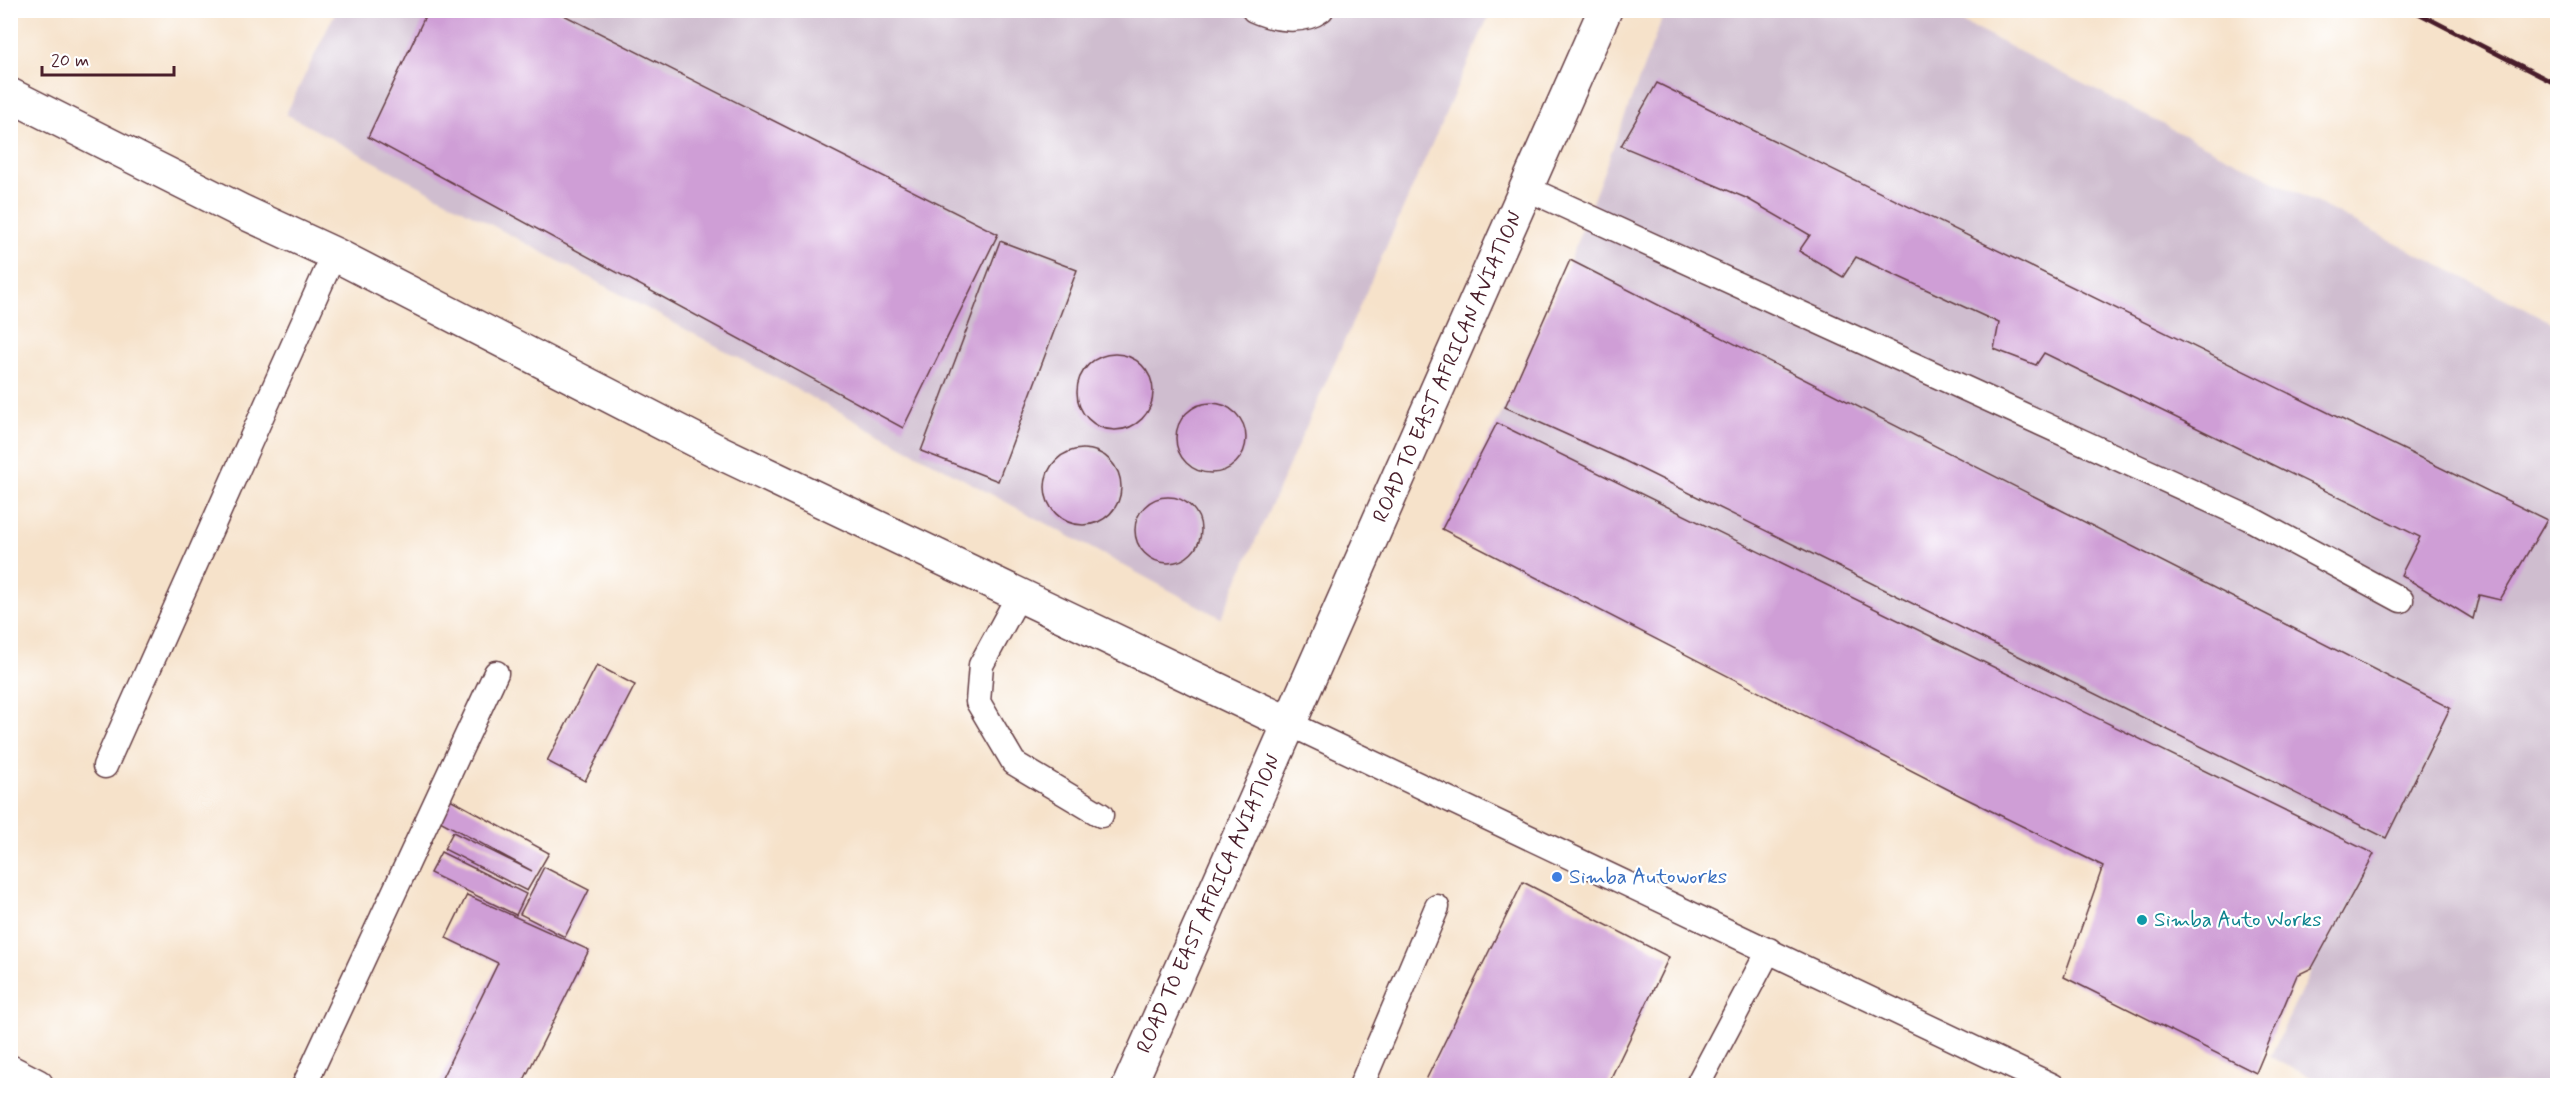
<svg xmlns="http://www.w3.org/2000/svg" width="2568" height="1096" font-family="Mynerve,sans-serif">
<rect width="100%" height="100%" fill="#fff"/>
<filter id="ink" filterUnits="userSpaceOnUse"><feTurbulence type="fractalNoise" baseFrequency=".0167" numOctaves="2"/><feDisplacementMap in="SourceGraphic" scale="12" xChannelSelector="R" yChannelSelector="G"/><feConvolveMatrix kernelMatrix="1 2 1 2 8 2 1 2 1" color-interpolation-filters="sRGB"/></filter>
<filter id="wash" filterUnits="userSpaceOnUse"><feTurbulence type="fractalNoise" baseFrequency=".008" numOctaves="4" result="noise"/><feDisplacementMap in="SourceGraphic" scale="24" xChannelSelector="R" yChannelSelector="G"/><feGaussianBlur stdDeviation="1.35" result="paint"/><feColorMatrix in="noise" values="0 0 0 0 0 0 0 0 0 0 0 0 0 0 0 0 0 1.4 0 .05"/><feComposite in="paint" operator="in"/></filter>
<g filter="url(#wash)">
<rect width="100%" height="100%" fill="#f6e2ca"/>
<g fill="#cfbdcf">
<polygon points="336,11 1491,11 1221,618 286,114"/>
<polygon points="1665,11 1940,11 2557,325 2557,1085 2327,1085 2270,1057 2312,969 2297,975 2103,866 1961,796 1442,529 1505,407 1570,260"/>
</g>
<g id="blocks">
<g fill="#cf9ed6">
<polygon points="428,10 554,10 998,234 903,428 368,137"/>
<polygon points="1657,83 2547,520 2500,600 2479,595 2473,619 2401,575 2420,537 2044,353 2036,365 1994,349 1999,323 1856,257 1843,277 1799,251 1810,235 1746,198 1621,146"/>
<polygon points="1000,241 1077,270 998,481 921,451"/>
<polygon points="1570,260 2450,708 2386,838 1621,459 1505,407"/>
<circle cx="1115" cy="392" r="38"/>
<circle cx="1211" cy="438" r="35"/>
<polygon points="1497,423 2374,854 2312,968 2297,975 2256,1073 2064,977 2103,866 1961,796 1442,529"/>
<circle cx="1083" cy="487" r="38"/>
<circle cx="1168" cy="530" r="33"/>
<polygon points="597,665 635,685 585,781 547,761"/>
<polygon points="450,799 549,853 527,891 444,849 453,832 532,871 438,820"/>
<polygon points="441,852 526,894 516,915 430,873"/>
<polygon points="544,867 589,890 565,937 520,914"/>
<polygon points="1523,882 1669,957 1607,1086 1423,1086"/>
<polygon points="467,895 589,950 521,1086 438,1086 498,963 446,938"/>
</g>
</g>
</g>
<g filter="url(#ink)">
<use href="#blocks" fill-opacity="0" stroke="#643c43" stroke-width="1.5"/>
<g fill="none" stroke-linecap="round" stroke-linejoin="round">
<g stroke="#643c43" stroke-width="27">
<g id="lane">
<path d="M 1254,10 C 1274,19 1302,24 1321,10"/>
<polyline points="1528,189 2249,518 2401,600"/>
<polyline points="1019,595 981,665 978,702 1014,763 1101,815"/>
<polyline points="1288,723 2053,1086"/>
<polyline points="105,766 334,254"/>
<polyline points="304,1086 496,673"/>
<polyline points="1361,1086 1437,907"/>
<polyline points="1697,1086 1769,950"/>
</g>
</g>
<g stroke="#643c43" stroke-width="36">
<g id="street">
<polyline points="10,95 241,211 334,254 715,450 1288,723"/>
<polyline points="10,1072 37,1086"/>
<polyline points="1129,1086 1605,10"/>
</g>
</g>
<use href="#lane" stroke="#fff" stroke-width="24"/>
<use href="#street" stroke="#fff" stroke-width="33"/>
<polyline stroke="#4a1f2b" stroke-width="4.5" points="2412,10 2558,85"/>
</g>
</g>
<circle fill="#3f7fe0" stroke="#fff" stroke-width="2" cx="1557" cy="877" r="6"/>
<circle fill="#0f9aa8" stroke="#fff" stroke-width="2" cx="2142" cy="920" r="6"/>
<g text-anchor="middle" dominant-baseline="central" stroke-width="4.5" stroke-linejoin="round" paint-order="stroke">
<g font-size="21" fill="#4a1f2b" stroke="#fff">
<text transform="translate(1448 367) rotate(-66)">ROAD TO EAST AFRICAN AVIATION</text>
<text transform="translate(1209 904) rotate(-66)">ROAD TO EAST AFRICA AVIATION</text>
</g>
<g font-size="21" fill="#366cbe" stroke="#fff" text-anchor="start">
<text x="1569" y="877">Simba Autoworks</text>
</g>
<g font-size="21" fill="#0d838f" stroke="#fff" text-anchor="start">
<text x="2154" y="920">Simba Auto Works</text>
</g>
</g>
<rect width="2568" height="1096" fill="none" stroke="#fff" stroke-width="36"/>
<path d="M42 66v9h132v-9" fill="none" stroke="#4a1f2b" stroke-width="3"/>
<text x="51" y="66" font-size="18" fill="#4a1f2b" stroke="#ffffff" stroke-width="4.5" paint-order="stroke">20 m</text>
</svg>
